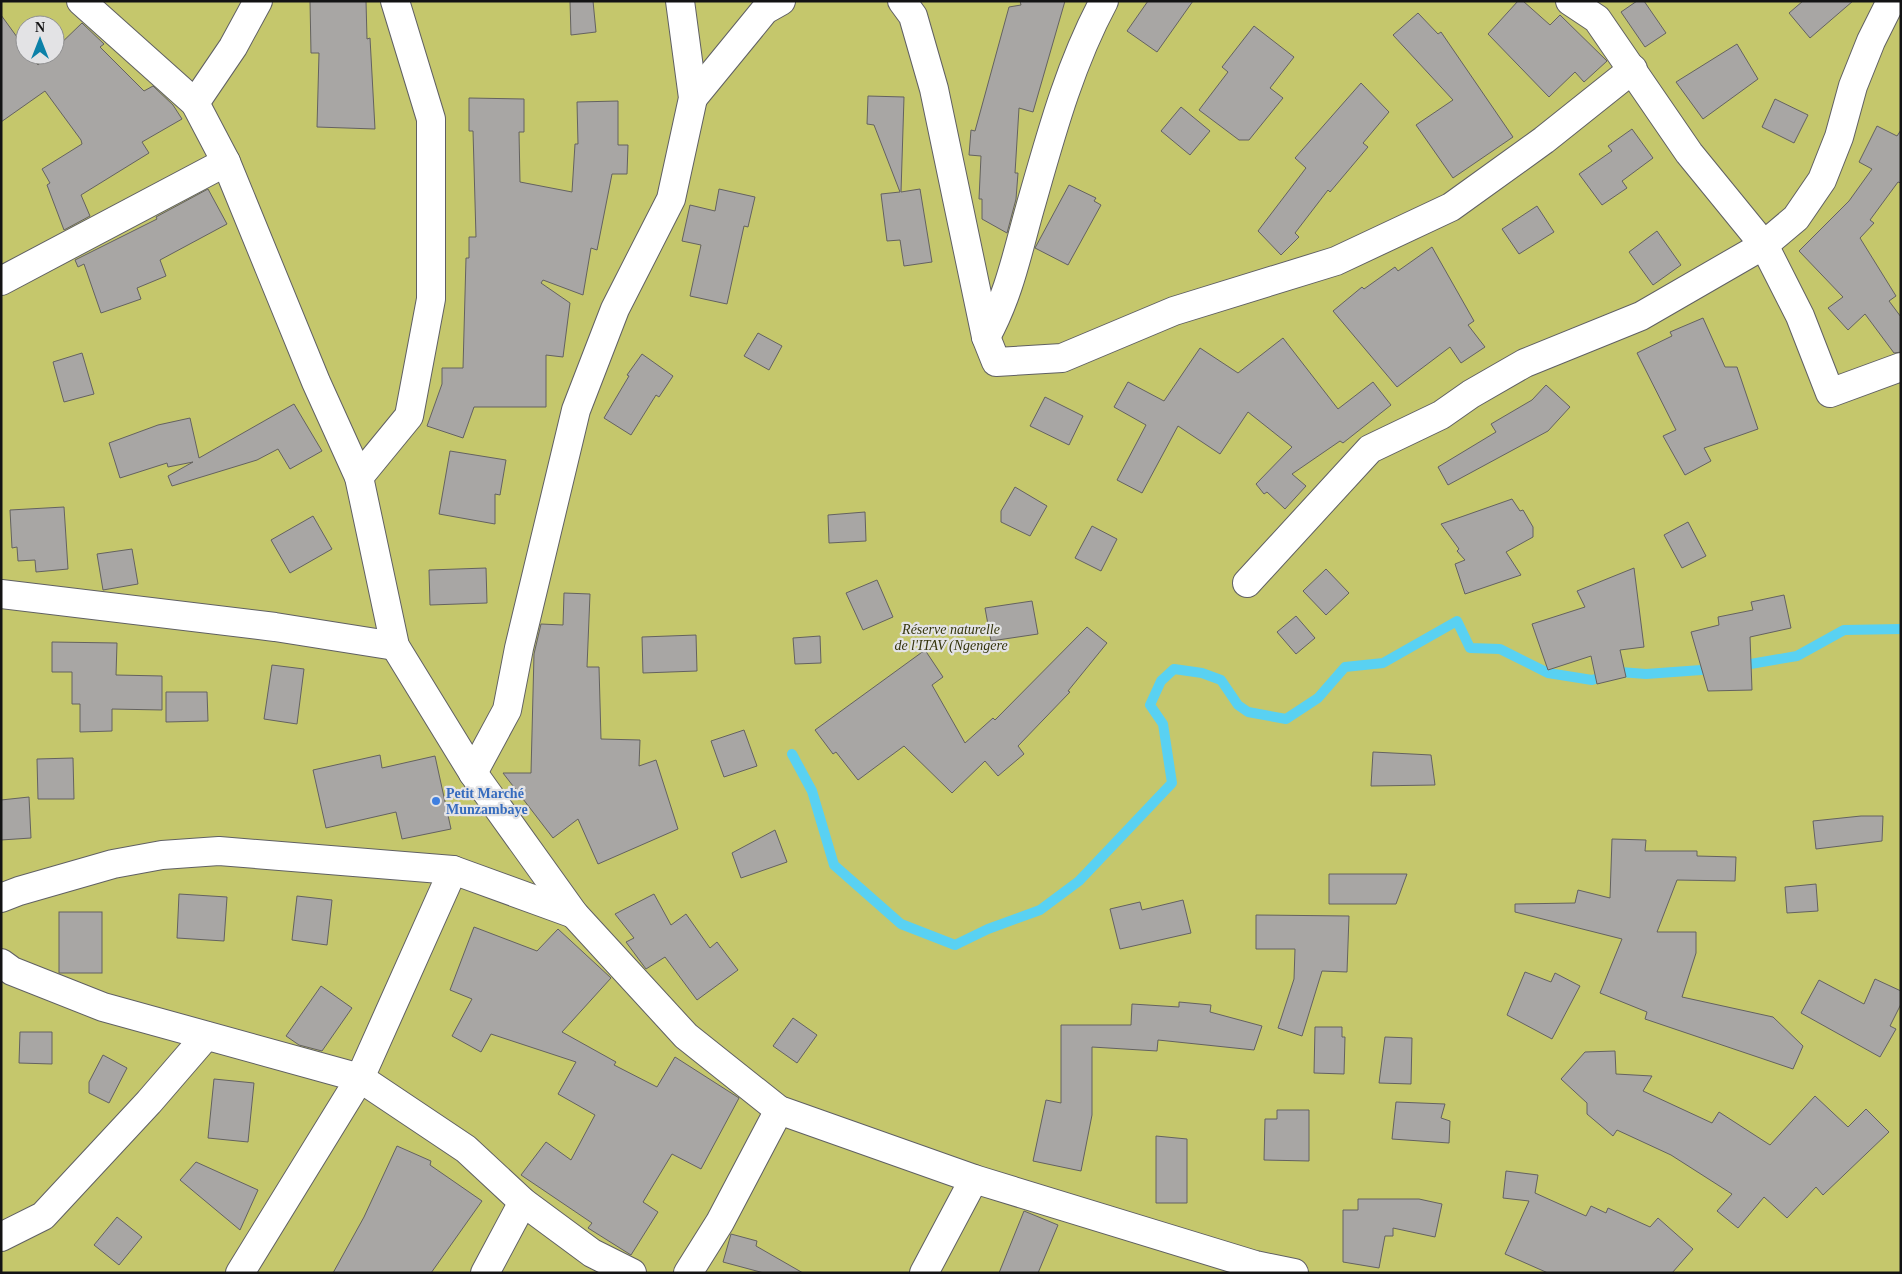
<svg xmlns="http://www.w3.org/2000/svg" width="1902" height="1274" font-family="Georgia,serif">
<rect width="100%" height="100%" fill="#e3e3e5"/>
<path fill="#c5c76c" fill-rule="evenodd" d="M 1,1 L 1901,1 L 1901,1273 L 1,1273 ZM 25,25 L 55,25 L 55,55 L 25,55 Z"/>
<g fill="none" stroke-linecap="round" stroke-linejoin="round">
<g stroke="#59d1f2" stroke-width="10">
<polyline points="1739,666 1797,656 1844,630 1901,629"/>
<polyline points="792,754 812,791 834,865 901,924 955,945 988,929 1040,910 1079,881 1172,783 1163,724 1150,705 1161,681 1174,669 1202,673 1221,680 1238,705 1248,712 1286,719 1318,698 1345,667 1383,663 1457,621 1470,648 1500,649 1548,673 1592,680 1620,672 1646,674 1715,669"/>
</g>
</g>
<g fill="#a8a6a4" stroke="#646260">
<polygon points="310,1 366,1 367,39 370,38 375,129 317,127 319,53 311,53"/>
<polygon points="570,1 593,1 596,32 571,35"/>
<polygon points="1020,1 1065,1 1033,112 1019,108 1015,173 1018,173 1016,199 1007,233 982,219 982,199 979,199 981,156 969,155 971,130 975,131 1009,7 1021,5"/>
<polygon points="1148,1 1193,1 1157,52 1127,31"/>
<polygon points="1518,1 1523,1 1550,25 1560,15 1607,61 1584,82 1575,72 1549,97 1488,34"/>
<polygon points="1637,1 1644,1 1666,33 1645,47 1621,12"/>
<polygon points="1803,1 1853,1 1810,38 1789,13"/>
<polygon points="1418,13 1438,34 1441,32 1513,137 1453,178 1416,125 1453,100 1393,35"/>
<polygon points="1,15 25,48 25,55 30,55 38,65 49,55 55,55 55,49 82,23 104,44 100,47 144,91 153,86 173,105 182,119 142,142 149,153 81,195 90,216 64,230 47,185 50,183 42,169 82,144 81,140 45,91 1,122"/>
<polygon points="1254,26 1294,57 1270,88 1283,98 1249,140 1239,140 1199,110 1228,72 1222,67"/>
<polygon points="1737,44 1758,79 1703,119 1676,82"/>
<polygon points="1361,83 1389,112 1363,143 1368,147 1330,192 1328,190 1295,233 1299,237 1281,255 1258,231 1306,168 1295,158"/>
<polygon points="868,96 904,97 901,192 920,189 932,262 904,266 900,240 887,241 881,194 900,192 874,125 867,124"/>
<polygon points="469,98 524,99 524,132 519,132 520,182 572,192 575,144 578,144 577,102 618,101 618,145 628,145 627,174 612,174 597,250 591,248 583,295 543,280 541,283 570,303 563,357 546,355 546,407 474,407 463,438 427,426 442,384 442,368 463,368 466,258 469,258 469,237 476,237 473,131 469,131"/>
<polygon points="1775,99 1808,115 1794,143 1762,127"/>
<polygon points="1181,107 1210,131 1190,155 1161,131"/>
<polygon points="1877,126 1897,136 1901,130 1901,183 1898,182 1870,220 1874,223 1860,238 1896,296 1889,301 1901,317 1901,352 1894,353 1865,314 1848,330 1828,308 1843,297 1799,251 1849,201 1872,169 1859,162"/>
<polygon points="1632,129 1653,158 1622,181 1627,188 1602,205 1579,174 1612,151 1608,146"/>
<polygon points="1069,185 1096,198 1094,201 1101,205 1068,265 1035,248"/>
<polygon points="208,189 227,224 160,260 166,276 137,288 141,299 101,313 84,264 78,267 75,260 157,219 156,217"/>
<polygon points="719,189 755,197 748,227 744,226 727,304 690,296 701,245 682,241 690,205 715,211"/>
<polygon points="1537,206 1554,232 1519,254 1502,229"/>
<polygon points="1657,231 1681,265 1653,285 1629,252"/>
<polygon points="1432,247 1474,321 1468,325 1485,347 1461,363 1450,347 1397,387 1333,311 1362,287 1364,289 1395,267 1398,271"/>
<polygon points="1703,318 1725,367 1737,367 1758,429 1704,448 1711,461 1685,475 1663,436 1676,430 1637,353 1672,336 1670,332"/>
<polygon points="758,333 782,346 769,370 744,356"/>
<polygon points="1283,338 1338,409 1373,382 1391,405 1343,443 1340,441 1292,474 1306,486 1285,509 1267,492 1264,494 1256,484 1292,447 1248,412 1220,454 1178,426 1142,493 1117,480 1146,425 1114,407 1128,382 1164,401 1200,348 1238,373"/>
<polygon points="82,353 94,394 64,402 53,362"/>
<polygon points="642,354 673,376 659,397 656,395 631,435 604,418 629,376 627,375"/>
<polygon points="1546,385 1570,407 1548,431 1448,485 1438,467 1496,432 1491,424 1532,400"/>
<polygon points="1045,397 1083,416 1069,445 1030,426"/>
<polygon points="294,404 322,451 290,469 278,449 257,460 172,486 168,476 193,462 168,467 167,463 120,478 109,443 158,425 190,418 199,458"/>
<polygon points="450,451 506,460 500,495 495,494 495,524 439,514"/>
<polygon points="1015,487 1047,506 1030,536 1001,522 1001,511"/>
<polygon points="1512,499 1520,511 1523,510 1533,527 1533,537 1506,552 1521,575 1465,594 1455,564 1465,560 1457,551 1459,549 1441,524"/>
<polygon points="64,507 68,569 36,572 35,560 18,561 17,547 12,548 10,510"/>
<polygon points="865,512 866,541 829,543 828,515"/>
<polygon points="313,516 332,549 290,573 271,540"/>
<polygon points="1688,522 1706,556 1682,568 1664,535"/>
<polygon points="1092,526 1117,539 1101,571 1075,558"/>
<polygon points="132,549 138,584 103,590 97,554"/>
<polygon points="486,568 487,603 430,605 429,570"/>
<polygon points="1634,568 1644,647 1620,650 1626,677 1597,684 1591,656 1548,670 1532,624 1585,607 1577,591"/>
<polygon points="1326,569 1349,593 1326,615 1303,591"/>
<polygon points="877,580 893,617 863,630 846,593"/>
<polygon points="564,593 590,594 587,667 599,667 601,739 640,740 639,766 656,760 678,829 598,864 578,819 553,838 503,773 531,773 534,654 541,624 563,625"/>
<polygon points="1784,595 1791,628 1750,637 1752,690 1708,691 1691,632 1719,625 1718,617 1753,610 1751,602"/>
<polygon points="1032,601 1038,634 991,641 985,608"/>
<polygon points="1296,616 1315,638 1296,654 1277,632"/>
<polygon points="1087,627 1107,643 1068,691 1070,692 1018,746 1024,754 998,776 985,761 952,793 904,746 858,780 836,752 833,754 815,730 925,650 943,677 932,685 965,743 993,718 995,720"/>
<polygon points="696,635 697,671 643,673 642,637"/>
<polygon points="820,636 821,663 795,664 793,638"/>
<polygon points="52,642 117,643 116,675 162,676 162,710 112,709 112,731 80,732 80,704 72,704 72,672 52,672"/>
<polygon points="272,665 304,669 297,724 264,719"/>
<polygon points="166,692 207,692 208,721 166,722"/>
<polygon points="744,730 757,766 724,777 711,741"/>
<polygon points="1373,752 1431,755 1435,785 1371,786"/>
<polygon points="380,755 382,768 435,756 451,829 402,839 396,812 326,828 313,770"/>
<polygon points="73,758 74,799 38,799 37,759"/>
<polygon points="29,797 31,838 1,840 1,800"/>
<polygon points="1861,816 1883,816 1882,841 1816,849 1813,821"/>
<polygon points="775,830 787,862 741,878 732,853"/>
<polygon points="1612,839 1646,840 1645,851 1697,851 1697,856 1736,857 1735,881 1677,880 1657,932 1696,932 1696,953 1682,997 1773,1017 1803,1046 1793,1069 1645,1019 1647,1012 1600,993 1622,939 1515,912 1515,904 1575,903 1578,890 1610,898"/>
<polygon points="1329,874 1407,874 1396,904 1329,904"/>
<polygon points="1816,884 1818,911 1787,913 1785,887"/>
<polygon points="179,894 227,897 224,941 177,938"/>
<polygon points="654,894 671,925 686,914 710,948 717,942 738,970 697,1000 665,957 646,969 626,942 634,938 615,914"/>
<polygon points="297,896 332,900 327,945 292,940"/>
<polygon points="1183,900 1191,933 1120,949 1110,909 1140,902 1142,910"/>
<rect x="59" y="912" width="43" height="61"/>
<polygon points="1256,915 1349,916 1347,972 1322,971 1302,1036 1278,1028 1294,979 1295,949 1256,949"/>
<polygon points="474,927 537,951 558,929 611,978 562,1032 616,1062 614,1065 657,1087 675,1057 739,1098 701,1169 672,1154 643,1202 658,1212 631,1255 588,1228 592,1223 521,1175 546,1142 571,1160 595,1115 558,1094 576,1062 491,1034 481,1052 452,1036 472,999 450,990"/>
<polygon points="1525,972 1551,982 1555,973 1580,986 1552,1039 1507,1015"/>
<polygon points="1875,979 1901,991 1901,1004 1890,1026 1896,1029 1880,1057 1801,1013 1819,980 1864,1004"/>
<polygon points="321,986 352,1008 322,1051 299,1045 286,1036"/>
<polygon points="1179,1002 1211,1005 1210,1012 1262,1026 1254,1050 1158,1040 1157,1051 1092,1047 1092,1115 1081,1171 1033,1161 1046,1100 1061,1103 1061,1025 1131,1025 1132,1004 1179,1007"/>
<polygon points="793,1018 817,1035 797,1063 773,1046"/>
<polygon points="1315,1027 1342,1027 1342,1037 1345,1037 1344,1074 1314,1073"/>
<polygon points="20,1032 52,1032 52,1064 19,1063"/>
<polygon points="1385,1037 1412,1038 1411,1084 1379,1083"/>
<polygon points="1615,1051 1616,1074 1652,1076 1643,1091 1712,1123 1719,1112 1770,1145 1815,1096 1848,1127 1866,1109 1889,1132 1823,1195 1816,1187 1787,1218 1764,1197 1738,1228 1717,1211 1732,1194 1671,1155 1617,1130 1613,1136 1587,1114 1587,1103 1561,1079 1585,1052"/>
<polygon points="103,1055 127,1068 109,1103 89,1093 89,1082"/>
<polygon points="214,1079 254,1083 248,1142 208,1138"/>
<polygon points="1396,1102 1445,1104 1441,1118 1450,1121 1449,1143 1392,1139"/>
<polygon points="1277,1110 1309,1110 1309,1161 1264,1160 1265,1119 1277,1119"/>
<polygon points="1156,1136 1187,1139 1187,1203 1156,1203"/>
<polygon points="397,1146 431,1161 430,1165 482,1201 431,1273 333,1273 364,1217"/>
<polygon points="196,1162 258,1190 240,1230 180,1180"/>
<polygon points="1506,1171 1538,1175 1535,1193 1586,1216 1591,1206 1606,1213 1608,1208 1650,1227 1658,1218 1693,1249 1672,1273 1548,1273 1505,1254 1529,1201 1503,1198"/>
<polygon points="1358,1199 1419,1199 1442,1204 1435,1237 1393,1228 1393,1236 1385,1236 1379,1268 1343,1262 1343,1210 1358,1210"/>
<polygon points="1024,1211 1058,1225 1038,1273 999,1273"/>
<polygon points="117,1217 142,1237 119,1265 94,1245"/>
<polygon points="731,1234 757,1241 756,1246 803,1273 764,1273 723,1262"/>
</g>
<g fill="none" stroke-linecap="round" stroke-linejoin="round">
<g stroke="#606063" stroke-width="30">
<g id="minor">
<polyline points="81,1 195,103 226,162 316,382 359,477 395,646 473,773 574,914 686,1036 779,1110 974,1179 1255,1265 1294,1273"/>
<path d="M 902,1 L 913,16 L 934,89 L 986,337 C 1009,295 1017,254 1030,208 C 1050,138 1069,66 1104,1"/>
<polyline points="1570,1 1597,19 1689,153 1764,245 1800,316 1830,393 1901,367"/>
<polyline points="693,98 765,10 781,1"/>
<polyline points="195,103 233,47 258,1"/>
<polyline points="1,281 226,162"/>
<polyline points="986,337 996,362 1062,358 1174,311 1336,261 1451,207 1544,140 1633,69"/>
<polyline points="359,477 409,416 431,299 431,119 395,1"/>
<polyline points="1247,583 1370,449 1441,415 1471,394 1525,363 1641,316 1764,245 1796,218 1822,180 1839,137 1853,86 1871,41 1891,1"/>
<polyline points="1,594 275,627 395,646"/>
<polyline points="473,773 507,710 519,648 576,410 615,309 671,199 693,98 680,1"/>
<polyline points="1,898 19,891 113,864 162,855 219,851 453,870 574,914"/>
<polyline points="1,963 12,971 103,1007 360,1078 466,1149 523,1202 592,1253 632,1273"/>
<polyline points="1,1237 43,1216 149,1102 206,1036"/>
<polyline points="240,1273 360,1078 453,870"/>
<polyline points="485,1273 523,1202"/>
<polyline points="688,1273 720,1222 779,1110"/>
<polyline points="924,1273 974,1179"/>
</g>
</g>
<use href="#minor" stroke="#fff" stroke-width="28"/>
</g>
<circle fill="#3f7fe0" stroke="#e3e3e5" stroke-width="2" cx="436" cy="801" r="5"/>
<g text-anchor="middle" dominant-baseline="central" stroke-width="4.5" stroke-linejoin="round" paint-order="stroke">
<g font-size="14" font-style="italic" fill="#35350d" stroke="#e3e3e5">
<text x="951" y="629">Réserve naturelle<tspan x="951" dy="16">de l'ITAV (Ngengere</tspan></text>
</g>
<g font-size="14" font-weight="bold" fill="#366cbe" stroke="#e3e3e5" text-anchor="start">
<text x="446" y="793">Petit Marché<tspan x="446" dy="16">Munzambaye</tspan></text>
</g>
</g>
<rect width="1902" height="1274" fill="none" stroke="#131314" stroke-width="5"/>
<g transform="translate(40 40)"><circle r="24" fill="#e3e3e5" stroke="#909091"/>
<path d="M0-4L9 19L0 12L-9 19Z" fill="#0c81a8"/>
<text y="-8" font-size="14" font-weight="bold" text-anchor="middle" fill="#131314">N</text>
</g>
</svg>
